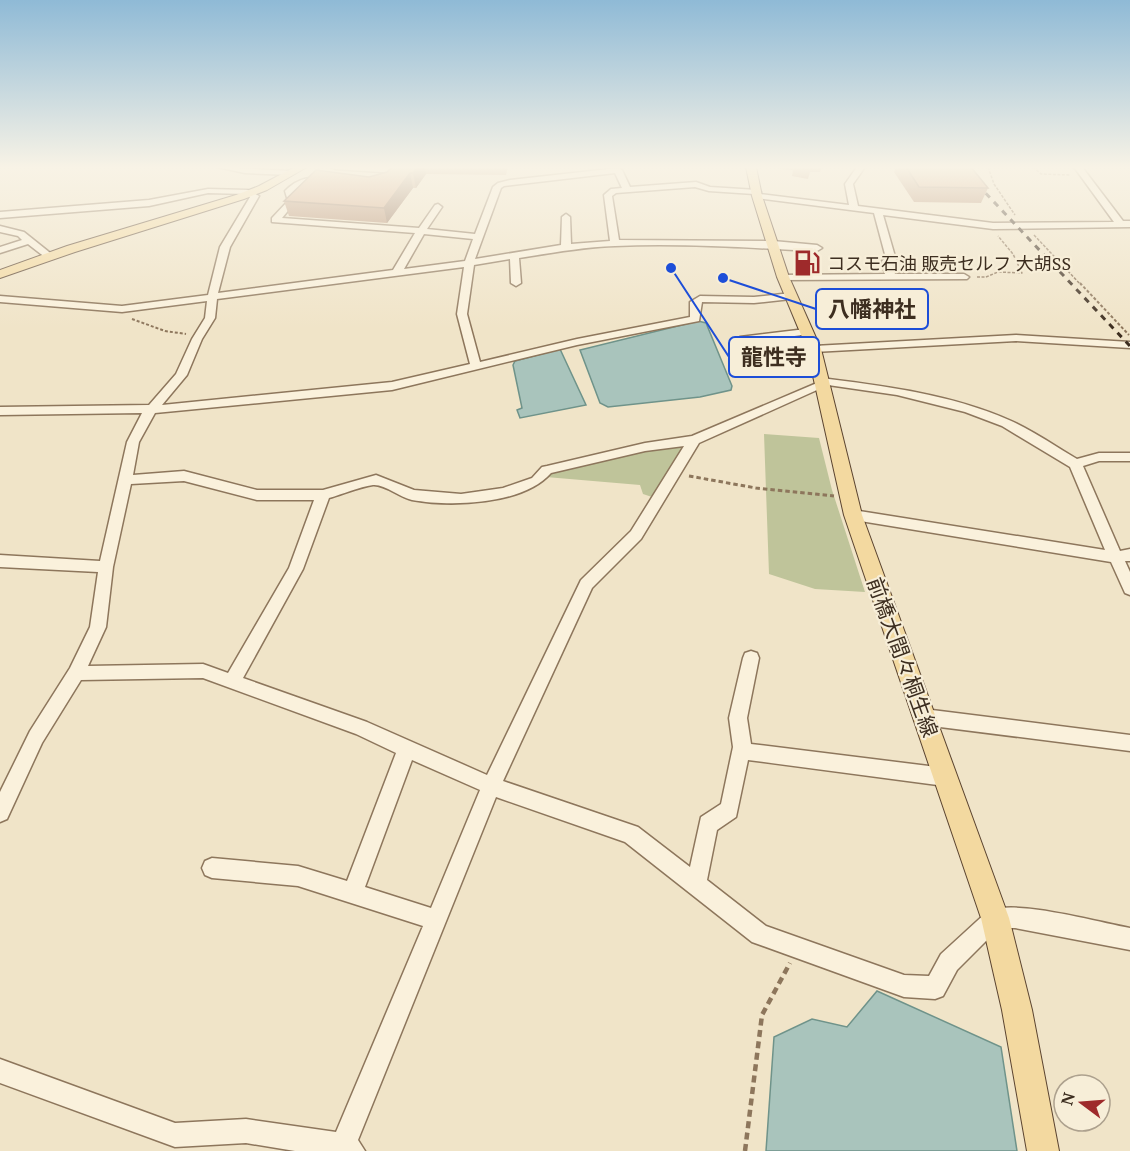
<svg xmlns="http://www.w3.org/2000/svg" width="1130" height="1151" font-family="'PT Serif','Noto Sans JP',serif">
<rect width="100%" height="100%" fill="#f0e4c8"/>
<g fill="#bfc49a">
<polygon points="764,434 819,438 832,490 865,592 815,589 769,574"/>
<polygon points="686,444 652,497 643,494 640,485 546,477 554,472 646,449"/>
</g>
<g fill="#a9c4bc" stroke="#6f938a" stroke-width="1.5">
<polygon points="698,321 706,323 732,386 731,390 700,397 608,407 600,403 580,350"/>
<polygon points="560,349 586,405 520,418 517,410 522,408 513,365 515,361"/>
<polygon points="877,991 1001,1047 1017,1151 766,1151 774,1037 812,1019 847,1027"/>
</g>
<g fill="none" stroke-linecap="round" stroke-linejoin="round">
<g stroke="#8d765c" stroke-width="3">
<g id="minor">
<polygon points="217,167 291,171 295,173 291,175 245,173"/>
<path d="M 331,167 C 348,167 387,163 401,171 L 397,173 L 335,169 Z"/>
<path d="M 857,167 L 865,167 L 853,184 L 858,206 L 993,223 L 1114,222 L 1074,167 L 1082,167 L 1123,221 L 1130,221 L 1130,227 L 993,229 L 883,215 L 896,260 L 892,263 L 895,274 L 964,274 L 969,277 L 967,279 L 783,280 L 778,277 L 780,275 L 885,274 L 882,261 L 886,258 L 874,213 L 757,198 L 754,198 L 754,194 L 709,191 L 695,187 L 616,193 L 612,196 L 619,240 L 773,241 L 817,245 L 822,248 L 817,251 C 750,248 683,243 615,246 C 583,247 551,253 519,258 L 521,283 L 516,286 L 511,283 L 510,259 L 474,265 L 467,314 L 480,362 L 577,339 L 690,317 L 690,302 L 700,296 L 754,297 L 791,293 L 796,296 L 791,299 L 754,303 L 702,302 L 699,321 L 577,345 L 392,390 L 155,413 L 139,442 L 133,475 L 184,471 L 257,490 L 323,490 L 376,475 L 414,490 L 461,494 L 503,488 L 532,478 L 542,467 L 547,466 L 645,443 L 692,436 L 817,383 L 817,379 L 821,378 C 884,386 950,394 1009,420 C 1032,430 1055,446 1077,459 L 1099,453 L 1130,453 L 1130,461 L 1099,461 L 1083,466 L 1120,551 L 1130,549 L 1130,561 L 1125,561 L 1130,572 L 1130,595 L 1125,593 L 1111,562 L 848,519 L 846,515 L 848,511 L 853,510 L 1105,550 L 1070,467 L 1002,426 L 965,412 L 897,395 L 828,385 L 699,443 L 641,539 L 592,588 L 503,781 L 638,827 L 690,867 L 701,817 L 721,804 L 733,747 L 729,718 L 743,658 L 745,653 L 751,651 L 757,653 L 759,658 L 747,718 L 751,744 L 945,768 L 952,771 L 954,777 L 952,783 L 945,786 L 748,760 L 736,817 L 717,830 L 707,880 L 766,926 L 904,975 L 929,976 L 941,954 L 988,911 C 1016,899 1097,922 1130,928 L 1130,950 L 1015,928 L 999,928 L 957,970 L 943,996 L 935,999 L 904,997 L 752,942 L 625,842 L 496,797 L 358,1140 L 365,1151 L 295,1151 L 246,1143 L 175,1147 L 0,1083 L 0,1059 L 175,1123 L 246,1119 L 336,1132 L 423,926 L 298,886 L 212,878 L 205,875 L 202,868 L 205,861 L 212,858 L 298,866 L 347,881 L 396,753 L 356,734 L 203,678 L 81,680 L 42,743 L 7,819 L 0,822 L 0,792 L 30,731 L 70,668 L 90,627 L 98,572 L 0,567 L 0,555 L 100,561 L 127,442 L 142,413 L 0,415 L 0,407 L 149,405 L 176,374 L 192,339 L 205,318 L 207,301 L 122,312 L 0,302 L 0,296 L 122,306 L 208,295 L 220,247 L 250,197 L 246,194 L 208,193 L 149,206 L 0,218 L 0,212 L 149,200 L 208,189 L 248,190 L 259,196 L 230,247 L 218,293 L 393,270 L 415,233 L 272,222 L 272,218 L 288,201 L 285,191 C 296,179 314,173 329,182 C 316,189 309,175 292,193 L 296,201 L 282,218 L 419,228 L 435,205 L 438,204 L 442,207 L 427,229 L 475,234 L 493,187 L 498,183 L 510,180 L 618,168 L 622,170 L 630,187 L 696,182 L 710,187 L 757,190 L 761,192 L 760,194 L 849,205 L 845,184 ZM 615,173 L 622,188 L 611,189 L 604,195 L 610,241 L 571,244 L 570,217 L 566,214 L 562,217 L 561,245 L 475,259 L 501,188 L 504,186 ZM 424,234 L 473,239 L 465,261 L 404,269 ZM 464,267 L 457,314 L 470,364 L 392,382 L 162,405 L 187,375 L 202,339 L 215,318 L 217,299 ZM 684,446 L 631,531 L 581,580 L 487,775 L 367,722 L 243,678 L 303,569 L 329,498 C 343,494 359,487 373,485 C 385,484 399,497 412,500 C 451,507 523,505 551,473 L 645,451 ZM 184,481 L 257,500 L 314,500 L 289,568 L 228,673 L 203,664 L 88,666 L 106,627 L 113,567 L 131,484 ZM 412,760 L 480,790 L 431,908 L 365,887 Z"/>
<polygon points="0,226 24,232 54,256 46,258 28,244 0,253 0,247 22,240 18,236 0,232"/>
<polygon points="806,329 810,330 810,334 740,343 735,340 740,337"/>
<polygon points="1016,335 1130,342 1130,348 1016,341 814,352 808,349 814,346"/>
<polygon points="924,709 1130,735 1130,751 924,725 918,723 915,717 918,711"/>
</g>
</g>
<g stroke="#5b4430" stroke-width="2">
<g id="major">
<polygon points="295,167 307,167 267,190 244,199 75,252 0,278 0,270 67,246 236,195 259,186"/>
<polygon points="746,167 756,167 762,196 789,277 821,349 862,515 1009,918 1032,1010 1059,1151 1027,1151 1002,1010 981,918 844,515 807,349 777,277 752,196"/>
</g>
</g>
<g stroke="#8d765c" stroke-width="1.5" stroke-dasharray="3 1.5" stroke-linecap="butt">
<polyline points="988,167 994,184 1015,215"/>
<polyline points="1033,167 1041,174 1070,175"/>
<polyline points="1034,235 1081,285"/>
<polyline points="977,277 986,277 998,272 1022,273 1013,254 998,236"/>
</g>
<g stroke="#8d765c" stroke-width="2" stroke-dasharray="3 2" stroke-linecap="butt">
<polyline points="1080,283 1129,335"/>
<polyline points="132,319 165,331 186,334"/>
</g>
<polyline stroke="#8d765c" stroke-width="3" stroke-dasharray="4.5 3" stroke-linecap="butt" points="689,476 756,488 834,496"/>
<polyline stroke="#8d765c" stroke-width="4.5" stroke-dasharray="7 4.5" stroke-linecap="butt" points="745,1151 762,1015 790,963"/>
<use href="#minor" fill="#faf1dc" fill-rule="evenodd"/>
<use href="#major" fill="#f3d9a0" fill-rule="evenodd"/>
<polyline stroke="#3d2e20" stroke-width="3" stroke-dasharray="6 6" stroke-linecap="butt" points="961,167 1130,346"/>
</g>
<g fill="#b2896c">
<polygon points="392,167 508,167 506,175 426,174 416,188 413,188 387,223 289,216 284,201 369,177 387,172"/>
<polygon points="780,167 822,167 820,172 810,172 808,179 792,176 793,170 780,169"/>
<polygon points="896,167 971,167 988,188 981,203 914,202 894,172"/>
</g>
<g fill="#916f58">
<polygon points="418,167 425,167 426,174 416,188 413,173"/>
<polygon points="410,173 413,188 387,223 384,208"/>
</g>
<g fill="#cf9f7d" stroke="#916f58" stroke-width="1.5">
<polygon points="392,167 418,167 413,173 410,173 384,208 284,201 316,170 369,177 387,172"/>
<polygon points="906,167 971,167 988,188 919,187"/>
</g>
<linearGradient id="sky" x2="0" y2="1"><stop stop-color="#8fbad6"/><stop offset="0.51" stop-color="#f8f3e6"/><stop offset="1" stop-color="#f8f3e6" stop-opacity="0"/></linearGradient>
<rect width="1130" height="328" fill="url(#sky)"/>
<defs>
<g id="fuel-bare" transform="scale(2.07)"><path d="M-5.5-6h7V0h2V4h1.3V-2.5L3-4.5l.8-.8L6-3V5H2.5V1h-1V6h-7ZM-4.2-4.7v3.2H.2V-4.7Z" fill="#9e2a2b" stroke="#f7eed8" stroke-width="2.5" paint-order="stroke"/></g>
</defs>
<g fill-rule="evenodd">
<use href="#fuel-bare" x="807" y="263"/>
</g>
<g text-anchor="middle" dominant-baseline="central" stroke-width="4.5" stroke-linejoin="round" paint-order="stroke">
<g font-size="18" fill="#3d2e20" stroke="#f7eed8" text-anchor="start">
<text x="827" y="263">コスモ石油 販売セルフ 大胡SS</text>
</g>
<g font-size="21" fill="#3d2e20" stroke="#f7eed8">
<text transform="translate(903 657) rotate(70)">前橋大間々桐生線</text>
</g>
</g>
<path fill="none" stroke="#1d4ed8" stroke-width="2" d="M723 278L816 309M671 268L729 357"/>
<g fill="#1d4ed8" stroke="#f7eed8" stroke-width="2">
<circle cx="723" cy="278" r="6"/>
<circle cx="671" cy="268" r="6"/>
</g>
<g fill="#f7eed8" stroke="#1d4ed8" stroke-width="2">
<rect x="816" y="289" width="112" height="40" rx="6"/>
<rect x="729" y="337" width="90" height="40" rx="6"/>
</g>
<g font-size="22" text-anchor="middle" font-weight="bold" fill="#3d2e20">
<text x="872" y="317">八幡神社</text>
<text x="774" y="365">龍性寺</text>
</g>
<g transform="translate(1082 1103) rotate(286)"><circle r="28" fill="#f7eed8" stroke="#ada18e" stroke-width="1.5"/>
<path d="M0-4.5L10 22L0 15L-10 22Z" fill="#9e2a2b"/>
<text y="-9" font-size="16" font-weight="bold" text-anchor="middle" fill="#3d2e20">N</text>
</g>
</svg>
